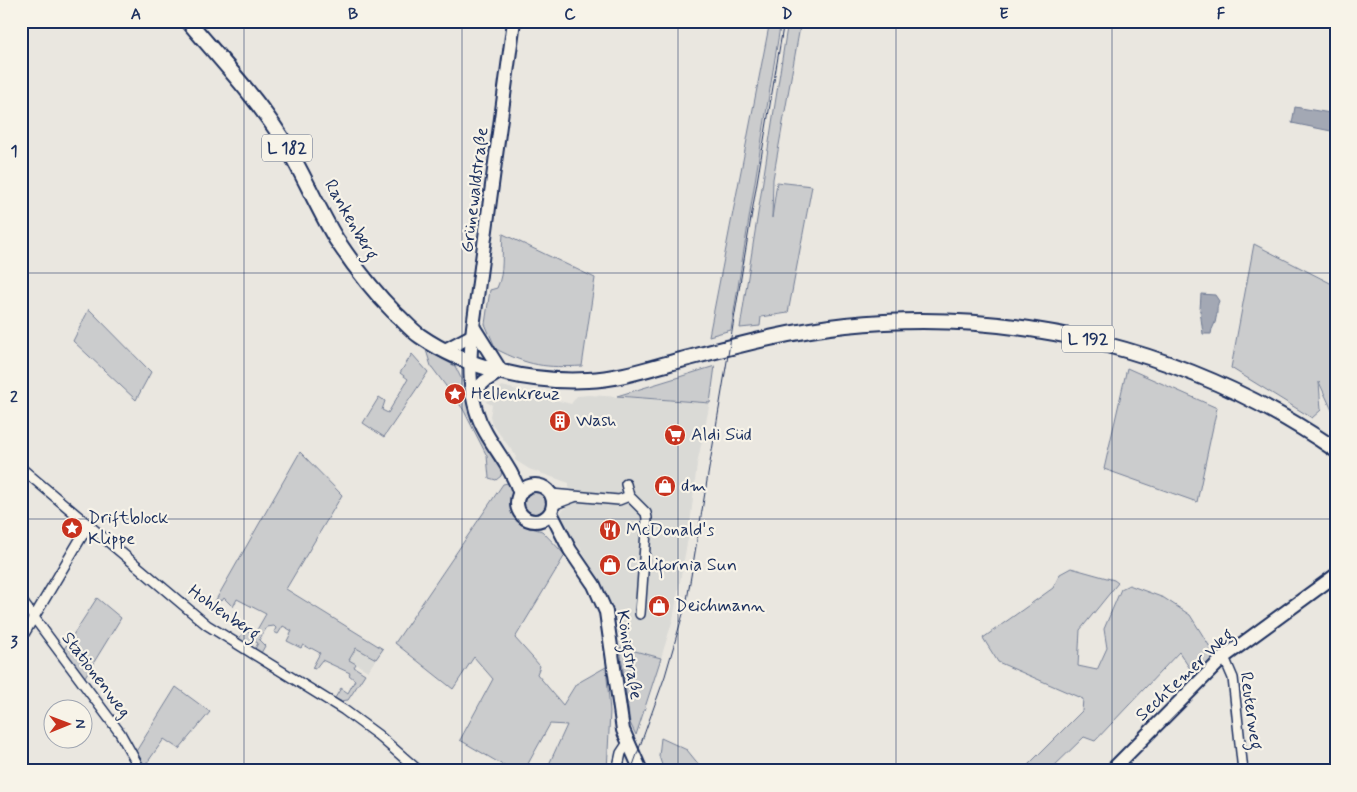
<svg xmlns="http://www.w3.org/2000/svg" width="1357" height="792" font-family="Mynerve,sans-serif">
<rect width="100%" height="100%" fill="#eae7e0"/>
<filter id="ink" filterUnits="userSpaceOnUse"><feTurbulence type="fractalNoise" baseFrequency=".02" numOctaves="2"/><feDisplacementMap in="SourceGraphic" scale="10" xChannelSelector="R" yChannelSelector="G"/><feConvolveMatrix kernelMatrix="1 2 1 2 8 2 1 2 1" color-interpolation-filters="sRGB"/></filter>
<g filter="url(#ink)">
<g fill="#dadad6">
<polygon points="502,386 571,404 577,396 589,395 710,403 697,464 689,533 673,619 661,658 620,647 615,614 605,590 580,548 560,520 561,512 569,504 569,483 529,469 515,460 516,456 492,424 490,416 492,405 486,402 491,389 497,391"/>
<polygon points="356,647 376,659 368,671 349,660"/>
</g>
<g fill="#cbcccd" stroke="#737e96">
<polygon points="770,21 781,21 731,330 709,336"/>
<polygon points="788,21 801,21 773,179 772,218 777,182 812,186 788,313 761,317 760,326 740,328"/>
<path d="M 503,234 L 595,278 L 582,366 C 545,368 529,366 496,349 L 485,324 L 490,290 L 497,288 C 505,271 501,254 503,234 Z"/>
<polygon points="1254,244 1336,286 1336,419 1319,382 1321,410 1312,418 1231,368"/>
<polygon points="89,309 151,372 136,400 73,341"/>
<polygon points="426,350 455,366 463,382 471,416 484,443 502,469 501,476 496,480 489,478 487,456 463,409 431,366"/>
<polygon points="412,354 428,372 384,437 363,423 379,397 385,401 382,410 388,413 408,379 400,373"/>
<polygon points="715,366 710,403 617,396"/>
<polygon points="1127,368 1217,408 1197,502 1104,469"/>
<polygon points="300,452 342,495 286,589 383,649 376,659 356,648 349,660 356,664 354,667 365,674 348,700 340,701 335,698 341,688 348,693 355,680 349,675 350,673 322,660 315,669 312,668 320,653 311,648 310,649 303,645 301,648 287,641 292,631 283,626 278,634 274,632 276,628 274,626 267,627 259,640 265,646 261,653 255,649 258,643 254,641 251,647 239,639 244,630 254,635 266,614 237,599 233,607 224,598 222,601 220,600 216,607 213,605"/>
<polygon points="508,483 514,492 511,502 513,514 521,525 542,531 565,555 515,638 540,666 537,674 563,705 576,684 606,667 610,711 607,771 546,771 567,725 550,724 524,771 513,771 460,740 493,679 474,657 453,689 395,643 503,484"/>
<circle cx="536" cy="504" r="14"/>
<polygon points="1071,568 1114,580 1118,583 1080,630 1078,666 1097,670 1107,648 1104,629 1121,589 1129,585 1164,598 1190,615 1215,655 1195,676 1179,652 1095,741 1084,737 1049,771 1022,771 1082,711 1083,699 998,662 983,638 1053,588 1060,574"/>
<polygon points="97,598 121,618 83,680 62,652"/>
<polygon points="620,647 661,658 636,735 630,723"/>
<polygon points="176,687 210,712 179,749 164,739 144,767 135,753"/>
<polygon points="661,738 687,750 704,771 664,771 659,756"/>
</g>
<g fill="#a3a8b4" stroke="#6d7892">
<polygon points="1295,107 1336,114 1336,132 1292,123"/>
<path d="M 1201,294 L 1215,295 L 1219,301 C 1216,308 1218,311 1216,318 C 1216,324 1211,328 1211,334 L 1203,334 L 1200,310 Z"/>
</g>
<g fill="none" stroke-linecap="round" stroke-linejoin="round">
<g stroke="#1b2f5e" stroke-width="12">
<g id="street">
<polyline points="21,468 207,625 344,710 378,735 419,771"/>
<polyline points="626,484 629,496 646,513 647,518 640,614"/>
<polyline points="551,494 619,500 629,496"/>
<polyline points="553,505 574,497"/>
<polyline points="21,600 120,733 141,771"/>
<polyline points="21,639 88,526"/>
<polyline points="1224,657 1233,678 1243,771"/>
<polyline points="617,771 621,753 627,744"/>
</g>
</g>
<g stroke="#1b2f5e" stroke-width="16">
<g id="secondary">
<path d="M 514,21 L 473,327 C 469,362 467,402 486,433 C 498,454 513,471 520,494"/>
<polyline points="445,350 473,335"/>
<polyline points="472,393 485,381 501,371 474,328"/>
<circle cx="535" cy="503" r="18"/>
<polyline points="551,513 570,550 594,585 606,612 623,730 641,771"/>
<polyline points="1111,771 1224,657 1336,575"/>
</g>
</g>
<g stroke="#1b2f5e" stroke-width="18">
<path id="primary" d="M 188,21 C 220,59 254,95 281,137 C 302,170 316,206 336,239 C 354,266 372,290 395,313 C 403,320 411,330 420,336 C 468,369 530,383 588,380 C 619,379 650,368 681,360 C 735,346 790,331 846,325 C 1019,307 1193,351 1336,450"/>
</g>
<use href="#street" stroke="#f7f3e8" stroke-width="9"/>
<use href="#secondary" stroke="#f7f3e8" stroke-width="12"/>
<use href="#primary" stroke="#f7f3e8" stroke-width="14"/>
<polyline stroke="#1b2f5e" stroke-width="1" points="631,771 665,676 687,600 784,21"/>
</g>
</g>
<path fill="none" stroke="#1b2f5e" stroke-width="1" stroke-opacity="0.55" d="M 244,21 L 244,771M 462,21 L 462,771M 678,21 L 678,771M 896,21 L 896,771M 1112,21 L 1112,771M 21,273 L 1336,273M 21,519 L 1336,519"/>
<defs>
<g id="sight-disc" transform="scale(1.125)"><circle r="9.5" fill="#c8321e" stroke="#f7f3e8"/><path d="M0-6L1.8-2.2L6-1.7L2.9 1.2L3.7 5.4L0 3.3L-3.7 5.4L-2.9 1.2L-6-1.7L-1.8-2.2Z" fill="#fff"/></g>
<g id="building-disc" transform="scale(1.125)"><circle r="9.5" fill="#c8321e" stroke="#f7f3e8"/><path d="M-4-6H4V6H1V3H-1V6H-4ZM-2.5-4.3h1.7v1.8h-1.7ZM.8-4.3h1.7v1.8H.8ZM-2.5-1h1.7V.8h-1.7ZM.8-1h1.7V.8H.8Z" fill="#fff"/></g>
<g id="supermarket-disc" transform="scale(1.125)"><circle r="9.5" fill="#c8321e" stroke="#f7f3e8"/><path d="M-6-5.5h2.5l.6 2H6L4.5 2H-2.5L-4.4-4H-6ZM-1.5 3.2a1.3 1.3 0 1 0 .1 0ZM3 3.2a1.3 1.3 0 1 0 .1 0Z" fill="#fff"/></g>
<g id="shop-disc" transform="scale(1.125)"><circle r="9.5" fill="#c8321e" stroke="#f7f3e8"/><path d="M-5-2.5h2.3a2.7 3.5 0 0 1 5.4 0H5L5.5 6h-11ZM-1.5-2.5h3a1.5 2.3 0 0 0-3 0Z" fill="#fff"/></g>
<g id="restaurant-disc" transform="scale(1.125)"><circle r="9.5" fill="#c8321e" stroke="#f7f3e8"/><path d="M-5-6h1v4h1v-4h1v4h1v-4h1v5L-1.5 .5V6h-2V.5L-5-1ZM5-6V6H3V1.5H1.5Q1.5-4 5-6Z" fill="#fff"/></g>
</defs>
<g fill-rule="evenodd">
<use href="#sight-disc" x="455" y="394"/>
<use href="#building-disc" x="560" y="421"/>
<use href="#supermarket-disc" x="675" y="435"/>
<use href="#shop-disc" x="665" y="486"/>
<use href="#sight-disc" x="72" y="528"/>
<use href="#restaurant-disc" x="610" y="530"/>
<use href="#shop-disc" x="610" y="565"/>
<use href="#shop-disc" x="659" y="606"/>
</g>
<g text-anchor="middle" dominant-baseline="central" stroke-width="4.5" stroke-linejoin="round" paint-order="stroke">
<g fill="#f7f3e8" stroke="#5d6a87" stroke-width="1">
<rect x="262" y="134.5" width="50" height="27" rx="4"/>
<rect x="1062" y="325.5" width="52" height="27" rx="4"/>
</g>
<g font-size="16" font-weight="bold" fill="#1b2f5e">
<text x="287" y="148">L 182</text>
<text x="1088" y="339">L 192</text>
</g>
<g font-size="18" fill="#1b2f5e" stroke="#f7f3e8">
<text transform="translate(475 190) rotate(-83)">Grünewaldstraße</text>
<text transform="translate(351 220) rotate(60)">Rankenberg</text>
<text transform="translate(224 613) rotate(35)">Hohlenberg</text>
<text transform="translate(629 655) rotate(81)">Königstraße</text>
<text transform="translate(96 675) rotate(53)">Stationenweg</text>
<text transform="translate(1185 675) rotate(-43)">Sechtemer Weg</text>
<text transform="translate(1251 711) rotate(82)">Reuterweg</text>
</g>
<g font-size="18" fill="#1b2f5e" stroke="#f7f3e8" text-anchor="start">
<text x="471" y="394">Hellenkreuz</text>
<text x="576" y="421">Wash</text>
<text x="691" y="435">Aldi Süd</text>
<text x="681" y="486">dm</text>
<text x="88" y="518">Driftblock<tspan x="88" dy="21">Klippe</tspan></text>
<text x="626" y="530">McDonald's</text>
<text x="626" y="565">California Sun</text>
<text x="675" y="606">Deichmann</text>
</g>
</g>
<rect width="1357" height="792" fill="none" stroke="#f7f3e8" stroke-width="55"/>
<g transform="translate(68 724) rotate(89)"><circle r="24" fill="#f7f3e8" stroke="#9fa5b1"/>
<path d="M0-4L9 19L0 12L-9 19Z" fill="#c8321e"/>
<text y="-8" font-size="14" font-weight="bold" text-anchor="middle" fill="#1b2f5e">N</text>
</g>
<rect x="28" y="28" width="1302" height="736" fill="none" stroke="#1b2f5e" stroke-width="2"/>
<g font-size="16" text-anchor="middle" font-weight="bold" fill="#1b2f5e">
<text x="136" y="19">A</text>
<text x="353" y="19">B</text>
<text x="570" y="19">C</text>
<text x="787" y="19">D</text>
<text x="1004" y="19">E</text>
<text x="1221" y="19">F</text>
<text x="14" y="156">1</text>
<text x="14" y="402">2</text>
<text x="14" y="647">3</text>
</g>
</svg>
